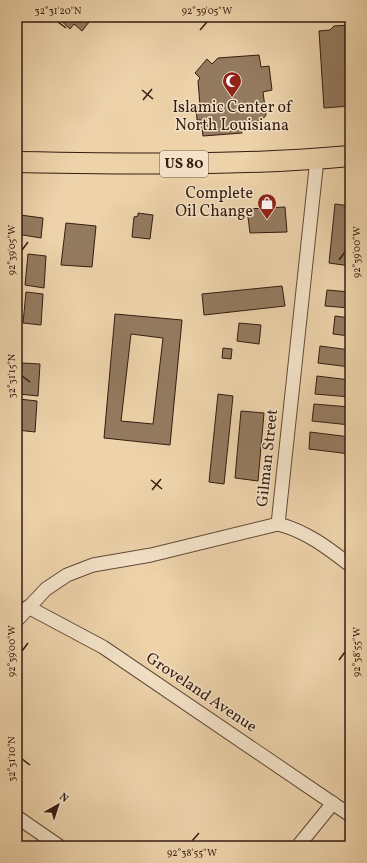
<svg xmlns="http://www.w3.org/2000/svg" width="367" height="863" font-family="Vollkorn,serif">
<rect width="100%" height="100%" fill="#edd2aa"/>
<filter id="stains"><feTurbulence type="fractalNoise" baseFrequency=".005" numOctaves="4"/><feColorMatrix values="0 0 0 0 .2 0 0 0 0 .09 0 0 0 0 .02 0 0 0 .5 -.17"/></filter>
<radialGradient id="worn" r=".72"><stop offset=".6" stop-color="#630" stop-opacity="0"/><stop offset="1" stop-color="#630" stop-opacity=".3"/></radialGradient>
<g fill="#947b60" stroke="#341c10" fill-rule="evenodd">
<polygon points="57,17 93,17 82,31 74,24 70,29"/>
<polygon points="350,25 350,106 324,108 319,31 330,30 334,26"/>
<polygon points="259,55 261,67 269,66 272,90 263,92 266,115 261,121 240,123 242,133 203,136 201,120 197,120 196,105 200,105 198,81 200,78 195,73 207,59 212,64 218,58"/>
<polygon points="335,204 350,206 350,266 329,263"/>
<polygon points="285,207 287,232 250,233 247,209"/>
<polygon points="138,213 153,215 150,239 132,237 134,217 138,216"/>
<polygon points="20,215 43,218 41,238 17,234"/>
<polygon points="66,223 96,226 92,267 61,265"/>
<polygon points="28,254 46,256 44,288 25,285"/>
<polygon points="282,286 285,306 204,315 202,294"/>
<polygon points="327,290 350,292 350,308 325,306"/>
<polygon points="26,292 43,294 41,325 23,323"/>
<path d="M 115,314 L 182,320 L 170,445 L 104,438 ZM 131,334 L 163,338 L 153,424 L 121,421 Z"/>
<polygon points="335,316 350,318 350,336 333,334"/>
<polygon points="239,323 261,325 259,344 237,341"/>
<polygon points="320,346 350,350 350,367 318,363"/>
<polygon points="223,348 232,349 231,359 222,358"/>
<polygon points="22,363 40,364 38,396 19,394"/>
<polygon points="317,376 350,380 350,397 315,394"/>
<polygon points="218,394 233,396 224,484 209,482"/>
<polygon points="19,399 37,401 35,432 17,430"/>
<polygon points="314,404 350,407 350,425 312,421"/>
<polygon points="241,411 264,413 258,481 235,478"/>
<polygon points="310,432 350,437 350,454 309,449"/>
</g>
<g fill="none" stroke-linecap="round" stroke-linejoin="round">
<g stroke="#624a36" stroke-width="15">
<g id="street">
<path d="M 278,524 C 306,531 328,548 350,565"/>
<polyline points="28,607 103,647 350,815"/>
<polyline points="17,620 46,589 67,575 93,565 151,555 278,524 317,159"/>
<polyline points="17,817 59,846"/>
<polyline points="298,846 333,803"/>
</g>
</g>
<g stroke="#341c10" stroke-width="22">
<path id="primary" d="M 17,162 C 128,164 239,166 350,156"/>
</g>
<use href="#street" stroke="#f3e2c8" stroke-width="13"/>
<use href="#primary" stroke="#edd2aa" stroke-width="20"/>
</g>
<path fill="none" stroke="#341c10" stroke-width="1.5" d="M 58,22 L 66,28M 200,30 L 207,22M 142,90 L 153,99M 143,100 L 152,89M 22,250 L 28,242M 339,260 L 345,252M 22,376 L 30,382M 151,480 L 162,489M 152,490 L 161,479M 22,651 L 28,643M 339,660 L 345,652M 22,759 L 30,765M 192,841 L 199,833"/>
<defs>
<g id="mosque-pin" transform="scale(1)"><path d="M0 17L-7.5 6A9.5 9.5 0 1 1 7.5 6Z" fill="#8f2418" stroke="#f3e2c8"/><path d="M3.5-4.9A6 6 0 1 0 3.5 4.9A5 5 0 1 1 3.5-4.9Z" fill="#fff"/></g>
<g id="shop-pin" transform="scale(1)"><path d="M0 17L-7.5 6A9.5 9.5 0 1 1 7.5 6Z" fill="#8f2418" stroke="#f3e2c8"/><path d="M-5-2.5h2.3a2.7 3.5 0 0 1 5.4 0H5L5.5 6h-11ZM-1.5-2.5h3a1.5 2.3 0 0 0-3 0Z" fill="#fff"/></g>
</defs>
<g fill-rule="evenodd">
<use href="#mosque-pin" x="232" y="81"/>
<use href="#shop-pin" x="267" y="203"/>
</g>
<g text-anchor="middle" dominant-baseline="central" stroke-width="3" stroke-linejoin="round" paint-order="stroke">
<rect fill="#f3e2c8" stroke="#6d5747" stroke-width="1" x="160" y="151" width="48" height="26" rx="3"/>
<g font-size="15" font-weight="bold" fill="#341c10">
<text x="184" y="164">US 80</text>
</g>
<g font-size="16" fill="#341c10" stroke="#f3e2c8">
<text x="232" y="108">Islamic Center of<tspan x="232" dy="18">North Louisiana</tspan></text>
<text x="253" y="194" text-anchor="end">Complete<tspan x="253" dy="18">Oil Change</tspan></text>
</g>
<g font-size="16" fill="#341c10" stroke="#f3e2c8">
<text transform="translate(268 458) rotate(-84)">Gilman Street</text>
<text transform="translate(201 693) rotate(34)">Groveland Avenue</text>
</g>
</g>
<rect width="367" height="863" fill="none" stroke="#edd2aa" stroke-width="44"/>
<g transform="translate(58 805) rotate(39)" stroke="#f3e2c8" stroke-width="3" paint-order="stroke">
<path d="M0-3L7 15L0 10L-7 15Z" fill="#341c10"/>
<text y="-6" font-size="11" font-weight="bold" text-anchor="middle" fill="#341c10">N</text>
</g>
<rect x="22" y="22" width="323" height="819" fill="none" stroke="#341c10" stroke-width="1.5"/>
<g font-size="10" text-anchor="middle" fill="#341c10">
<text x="58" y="14">32°31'20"N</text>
<text x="207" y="14">92°39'05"W</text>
<text transform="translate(11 250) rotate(-90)" y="4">92°39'05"W</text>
<text transform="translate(356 252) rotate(-90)" y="4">92°39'00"W</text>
<text transform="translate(11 376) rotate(-90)" y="4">32°31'15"N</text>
<text transform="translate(11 651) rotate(-90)" y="4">92°39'00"W</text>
<text transform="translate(356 652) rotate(-90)" y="4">92°38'55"W</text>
<text transform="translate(11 759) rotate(-90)" y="4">32°31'10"N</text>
<text x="192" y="856">92°38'55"W</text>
</g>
<rect width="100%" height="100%" filter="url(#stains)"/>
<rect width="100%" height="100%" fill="url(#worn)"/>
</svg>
